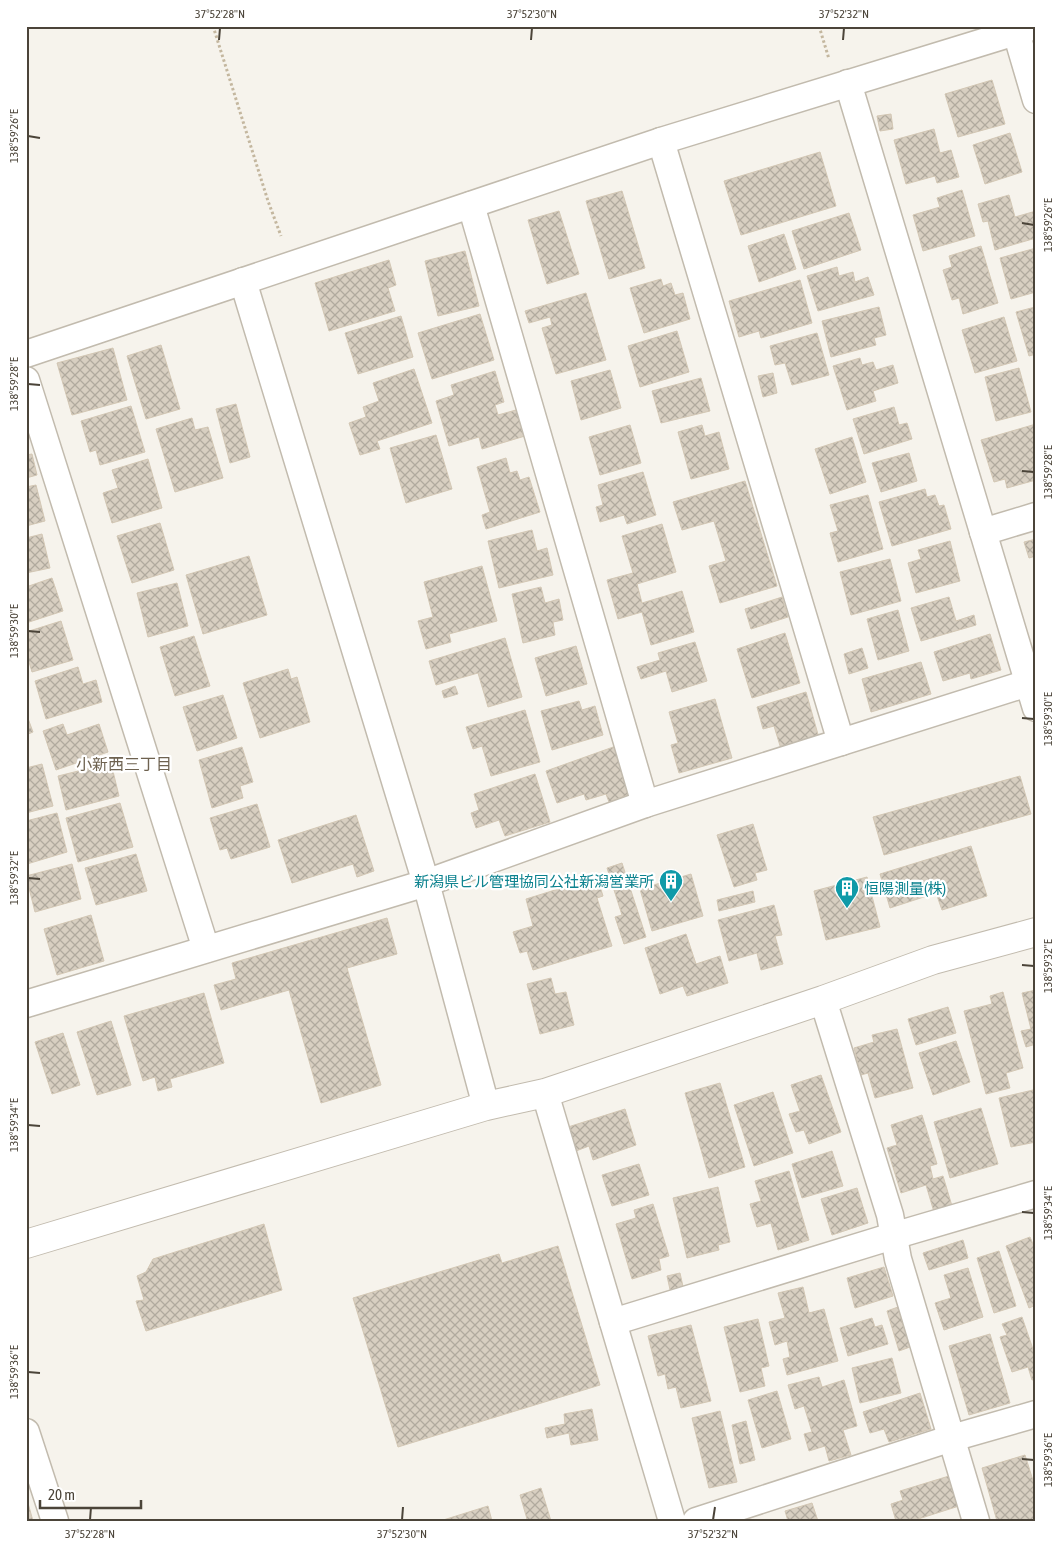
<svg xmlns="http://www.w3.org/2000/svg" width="1062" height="1547" font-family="'Asap Condensed','Noto Sans JP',sans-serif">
<defs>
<pattern id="building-cross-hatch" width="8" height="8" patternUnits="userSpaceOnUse" patternTransform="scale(1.25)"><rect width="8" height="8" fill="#d8cfc1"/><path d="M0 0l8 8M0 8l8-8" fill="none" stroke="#b1aa9e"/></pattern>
</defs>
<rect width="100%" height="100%" fill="#f6f3ec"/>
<g fill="url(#building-cross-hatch)" stroke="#d3c7b4">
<polygon points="992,80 1005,124 958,137 945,94"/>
<polygon points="891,114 893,129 880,131 877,116"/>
<polygon points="934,129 940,153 951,150 959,177 937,183 935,176 906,184 894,140"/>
<polygon points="1010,133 1022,172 985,184 973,145"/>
<polygon points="820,152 836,206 741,235 724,181"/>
<polygon points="962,190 975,236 923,251 913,215 940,207 937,198"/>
<polygon points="622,191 645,268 609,279 586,201"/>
<polygon points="1009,195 1015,217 1036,211 1036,238 995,250 988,221 983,222 978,204"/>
<polygon points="559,211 579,274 547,284 528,220"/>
<polygon points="849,213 861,250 804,269 792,231"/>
<polygon points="784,234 796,269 759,282 748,246"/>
<polygon points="981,246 998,303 963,314 959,298 952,300 943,270 952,267 949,256"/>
<polygon points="1036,248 1036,292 1011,299 1000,258"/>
<polygon points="465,251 479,306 438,316 425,261"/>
<polygon points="389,260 396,285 388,288 395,311 329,331 315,283"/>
<polygon points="837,267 839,276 853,272 855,282 868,277 874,295 818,311 807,276"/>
<polygon points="661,279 663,286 671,283 675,295 683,293 690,319 644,333 630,288"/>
<polygon points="800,280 812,323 761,338 759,331 739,337 729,301"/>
<polygon points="586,293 606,360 556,374 542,328 552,325 550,317 529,323 525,311"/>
<polygon points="879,307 886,335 874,338 876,345 831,357 822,321"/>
<polygon points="1035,307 1036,354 1029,356 1016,312"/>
<polygon points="480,314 494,360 432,379 418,333"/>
<polygon points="401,316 413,357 358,374 345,333"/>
<polygon points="1004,317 1017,361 975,373 962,330"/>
<polygon points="677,331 689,372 640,387 628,346"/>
<polygon points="817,333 829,375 792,385 785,363 775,365 770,346"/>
<polygon points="161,345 180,409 146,419 127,356"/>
<polygon points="113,348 127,400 72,415 57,363"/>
<polygon points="860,358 862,365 873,362 876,370 893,365 898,383 873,391 876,401 847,410 833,366"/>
<polygon points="1019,368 1031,412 996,421 985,377"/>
<polygon points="414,369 432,423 377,441 380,449 360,455 349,423 366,417 363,407 379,401 373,383"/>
<polygon points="610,370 621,408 581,420 571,381"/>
<polygon points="495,371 504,402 495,405 498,415 516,410 525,436 482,449 479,437 449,446 436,401 454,395 451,385"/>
<polygon points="773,373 777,393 763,397 758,376"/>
<polygon points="701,378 710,411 661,423 652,391"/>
<polygon points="236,404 250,457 230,463 216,409"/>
<polygon points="131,406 145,452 100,465 96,450 90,452 81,421"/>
<polygon points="894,407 899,425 907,423 912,439 864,454 853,419"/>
<polygon points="192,418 195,430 208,427 223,478 175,492 156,429"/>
<polygon points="1036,424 1036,480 1007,488 1005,479 994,482 981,440"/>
<polygon points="630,425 641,463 600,475 589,437"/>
<polygon points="702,425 705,436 719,432 729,469 691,479 678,432"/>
<polygon points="436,435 452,489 406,503 390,448"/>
<polygon points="852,437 866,482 830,494 815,449"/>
<polygon points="909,453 917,481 881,492 872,463"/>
<polygon points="32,454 37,475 26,478 26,455"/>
<polygon points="506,458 510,473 517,471 520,480 529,477 540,512 486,529 482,515 490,512 477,467"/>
<polygon points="148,459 162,508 112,523 103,493 118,488 112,470"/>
<polygon points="643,472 656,515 627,524 624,515 600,522 596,507 603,505 598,485"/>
<polygon points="745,481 777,586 720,603 709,566 726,561 714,521 682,530 673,502"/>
<polygon points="36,485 45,521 26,526 26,487"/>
<polygon points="925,489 927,497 935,495 939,506 944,505 951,529 892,546 879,502"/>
<polygon points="868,495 883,549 838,562 830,533 838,531 830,505"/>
<polygon points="160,523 174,570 132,583 117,536"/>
<polygon points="662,524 676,572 637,584 642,603 682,591 694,632 651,645 642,612 618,619 607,580 633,573 622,536"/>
<polygon points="532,530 537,551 547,548 553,575 499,588 488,541"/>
<polygon points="42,534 50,568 26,573 26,538"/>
<polygon points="1036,539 1036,556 1029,558 1024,542"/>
<polygon points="950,541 960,581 916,593 908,563 921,559 918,550"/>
<polygon points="249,556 267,615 203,634 186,575"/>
<polygon points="890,559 901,601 851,615 840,572"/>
<polygon points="482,566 497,621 449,634 451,642 426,649 418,621 433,617 424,582"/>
<polygon points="52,578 63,611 26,623 26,587"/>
<polygon points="177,583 188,626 148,637 137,593"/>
<polygon points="541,587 545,603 559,599 563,620 553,622 555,635 523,643 512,594"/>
<polygon points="782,597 788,617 751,629 745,609"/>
<polygon points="949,597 956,621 974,615 976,625 921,641 911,608"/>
<polygon points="898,610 909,651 878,660 867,619"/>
<polygon points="61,621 73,660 32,672 26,652 26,632"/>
<polygon points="785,633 800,683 752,698 737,649"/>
<polygon points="990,634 1001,670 971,679 970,673 943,681 934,652"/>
<polygon points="194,636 210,686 175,696 160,647"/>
<polygon points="505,638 522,697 488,707 478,673 436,685 429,661"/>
<polygon points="695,642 707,681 672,692 666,671 641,679 637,667 660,660 658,653"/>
<polygon points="576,646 587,684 546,696 535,658"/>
<polygon points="862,648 868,668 849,674 844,654"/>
<polygon points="921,662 931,694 871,712 862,679"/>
<polygon points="78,667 83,684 96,680 102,702 46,719 35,681"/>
<polygon points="288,669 291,679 297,677 310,722 260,738 243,683"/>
<polygon points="455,686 458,694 444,698 442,691"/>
<polygon points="806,692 819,738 781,749 774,726 763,729 757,707"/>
<polygon points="223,695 237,738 197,751 183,707"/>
<polygon points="715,699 732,758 679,773 671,745 678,743 669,712"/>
<polygon points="579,701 582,710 595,706 603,735 552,750 541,711"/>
<polygon points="525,710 540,762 491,776 482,746 473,749 466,727"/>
<polygon points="26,713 33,732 26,735"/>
<polygon points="63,724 67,735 99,724 108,752 56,770 43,731"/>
<polygon points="616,746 633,793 609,802 606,794 586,800 584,794 557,803 546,771"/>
<polygon points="242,747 253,782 240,786 243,798 212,808 199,760"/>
<polygon points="111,763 119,796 66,810 58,776"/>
<polygon points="42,764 53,806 26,813 26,768"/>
<polygon points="535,774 550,822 505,836 499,820 476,828 471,813 479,810 474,794"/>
<polygon points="1020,776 1031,814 884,855 873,817"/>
<polygon points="120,803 133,847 78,862 66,818"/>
<polygon points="257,804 270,847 231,859 227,848 220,850 210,818"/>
<polygon points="57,813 67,852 27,864 26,821"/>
<polygon points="356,815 374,871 357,877 353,864 292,883 278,840"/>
<polygon points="753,824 767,870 755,873 757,880 734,887 717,835"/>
<polygon points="971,846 987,896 942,910 936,893 890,908 880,874"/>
<polygon points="136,854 147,891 96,905 85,868"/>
<polygon points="622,863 646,937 624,944 615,917 622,915 607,868"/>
<polygon points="72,864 81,899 35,912 26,876"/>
<polygon points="691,874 703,916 652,931 640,889"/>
<polygon points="597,877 603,896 597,898 612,946 533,970 527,951 520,953 513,932 533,926 526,899"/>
<polygon points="867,877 880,927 826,940 814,891"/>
<polygon points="753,891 755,902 719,911 717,900"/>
<polygon points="774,905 782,935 775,936 783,964 761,970 757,953 729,961 718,920"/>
<polygon points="91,915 104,961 57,975 44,929"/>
<polygon points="387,918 397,954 347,968 381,1085 321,1103 289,990 221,1010 214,985 236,979 232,963"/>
<polygon points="686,934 696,964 720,956 728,983 687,996 683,986 660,994 645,948"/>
<polygon points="551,978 555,994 566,992 574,1025 540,1034 527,984"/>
<polygon points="1036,990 1036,1044 1026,1047 1021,1031 1031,1029 1022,993"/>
<polygon points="1003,992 1023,1068 1006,1073 1010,1088 986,1094 964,1011 992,1004 990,996"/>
<polygon points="204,993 224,1063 170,1079 172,1087 158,1091 155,1077 143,1081 124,1016"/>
<polygon points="948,1007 956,1033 916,1045 908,1019"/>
<polygon points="111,1021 131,1085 97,1095 77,1032"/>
<polygon points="897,1029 913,1088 875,1098 868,1073 861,1075 854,1048 874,1042 872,1035"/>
<polygon points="63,1033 80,1085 52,1094 35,1042"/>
<polygon points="956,1041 970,1082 933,1095 919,1053"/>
<polygon points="821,1075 841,1132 809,1144 804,1130 796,1132 789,1114 800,1111 791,1085"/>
<polygon points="720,1083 745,1167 709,1178 685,1093"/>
<polygon points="1033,1090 1036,1103 1036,1142 1011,1147 999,1098"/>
<polygon points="773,1092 793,1153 754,1166 734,1105"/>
<polygon points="981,1108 998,1164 950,1178 934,1122"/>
<polygon points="625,1109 636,1145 593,1160 589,1146 576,1151 568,1127"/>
<polygon points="922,1115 937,1164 930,1166 933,1179 943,1176 952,1206 934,1212 926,1185 901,1193 887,1148 897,1145 891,1125"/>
<polygon points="832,1151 843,1186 802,1198 792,1164"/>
<polygon points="639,1164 649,1195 612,1206 602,1175"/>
<polygon points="789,1171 809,1240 778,1250 771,1223 757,1227 750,1204 761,1201 755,1181"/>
<polygon points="718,1187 730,1242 718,1245 719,1250 687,1258 673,1198"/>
<polygon points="857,1188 868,1223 832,1235 821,1199"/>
<polygon points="653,1204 669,1256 659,1259 661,1270 632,1279 616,1224 636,1218 634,1210"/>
<polygon points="264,1224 282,1290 146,1331 136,1301 144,1300 137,1276 146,1272 153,1259"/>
<polygon points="1030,1237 1036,1251 1036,1305 1029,1308 1006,1246"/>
<polygon points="963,1240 968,1258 929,1270 923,1253"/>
<polygon points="558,1246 600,1385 398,1447 353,1298 499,1254 502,1263"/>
<polygon points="999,1251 1016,1306 994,1313 977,1258"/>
<polygon points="884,1267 893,1296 855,1308 847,1278"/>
<polygon points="968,1268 983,1317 944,1330 935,1303 951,1298 944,1275"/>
<polygon points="680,1273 684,1291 671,1294 667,1276"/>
<polygon points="803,1287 809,1313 824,1309 838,1361 787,1375 783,1359 790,1357 787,1341 775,1345 769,1322 785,1318 778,1293"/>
<polygon points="898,1307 910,1347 899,1351 887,1311"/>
<polygon points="1022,1317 1036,1358 1036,1379 1032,1380 1028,1367 1012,1372 1000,1337 1007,1335 1002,1324"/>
<polygon points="872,1318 875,1327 882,1325 888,1344 848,1356 840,1328"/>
<polygon points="758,1319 769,1366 761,1368 765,1386 740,1392 724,1327"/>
<polygon points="691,1325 711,1401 681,1408 676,1387 668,1389 665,1374 658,1376 648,1336"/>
<polygon points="990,1334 1010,1403 969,1415 949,1346"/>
<polygon points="892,1358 901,1393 860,1403 852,1368"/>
<polygon points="819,1377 822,1387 844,1380 857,1426 843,1430 851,1455 829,1461 825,1446 809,1451 804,1434 812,1432 804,1406 795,1409 788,1385"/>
<polygon points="777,1391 791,1439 762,1448 748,1400"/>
<polygon points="920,1393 931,1429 889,1442 884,1429 870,1433 863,1412"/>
<polygon points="592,1409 598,1440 571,1445 569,1433 547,1438 545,1428 565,1424 564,1414"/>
<polygon points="720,1411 737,1482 709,1488 692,1418"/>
<polygon points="746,1421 755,1460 740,1464 732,1425"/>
<polygon points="1025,1455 1036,1490 1036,1520 997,1521 982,1468"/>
<polygon points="949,1476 959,1506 912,1521 896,1521 891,1504 903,1500 900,1491"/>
<polygon points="541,1488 551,1521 521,1521 527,1519 520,1495"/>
<polygon points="26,1496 33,1521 26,1521"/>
<polygon points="812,1503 818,1521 788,1521 785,1511"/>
<polygon points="488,1506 492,1521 440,1521"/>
</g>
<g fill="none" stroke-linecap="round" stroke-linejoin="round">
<g stroke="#c2bbae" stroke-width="29">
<g id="minor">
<polyline points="1016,32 1036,100"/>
<polyline points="848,83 1036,708"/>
<polyline points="661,141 841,742"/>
<polyline points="471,205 645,804"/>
<polyline points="243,281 426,883 486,1106"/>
<polyline points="26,354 661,141 1035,26"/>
<polyline points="26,380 206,949"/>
<polyline points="983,532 1036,516"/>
<polyline points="823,1000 890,1215 898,1259 976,1521"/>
<polyline points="26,1004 426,883 645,804 1028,683"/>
<polyline points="545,1093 672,1521"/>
<polyline points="613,1322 893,1236 1036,1194"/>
<polyline points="26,1432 55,1521"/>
<polyline points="696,1521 952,1438 1036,1414"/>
</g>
</g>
<g stroke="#c2bbae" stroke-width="30">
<polyline id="tertiary" points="26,1244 486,1106 545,1093 823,1000 933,960 1036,932"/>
</g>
<g stroke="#c4b79f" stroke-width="3" stroke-dasharray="2.5 2.5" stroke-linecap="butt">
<polyline points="213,26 268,201 281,236"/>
<polyline points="819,26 829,59"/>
</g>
<use href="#minor" stroke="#fff" stroke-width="26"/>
<use href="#tertiary" stroke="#fff" stroke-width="28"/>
</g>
<path fill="none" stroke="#4b4439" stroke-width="2" d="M 219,40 L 220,28M 531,40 L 532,28M 843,40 L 844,28M 28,136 L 40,138M 1022,223 L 1034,225M 28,384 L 40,385M 1022,471 L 1034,472M 28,631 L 40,632M 1022,718 L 1034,719M 28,878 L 40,879M 1022,965 L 1034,966M 28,1125 L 40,1126M 1022,1212 L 1034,1213M 28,1372 L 40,1373M 1022,1459 L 1034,1460M 90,1520 L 91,1507M 402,1520 L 403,1507M 713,1520 L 715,1507"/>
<defs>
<g id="building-pin" transform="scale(1.25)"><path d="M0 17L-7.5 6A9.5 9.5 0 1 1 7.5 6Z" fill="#0f9aa8" stroke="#fff"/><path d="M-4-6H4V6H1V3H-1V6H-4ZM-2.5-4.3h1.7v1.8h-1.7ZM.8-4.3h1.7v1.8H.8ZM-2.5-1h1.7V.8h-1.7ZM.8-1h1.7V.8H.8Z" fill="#fff"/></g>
</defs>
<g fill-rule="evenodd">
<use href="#building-pin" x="671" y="881"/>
<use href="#building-pin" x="847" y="888"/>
</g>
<g text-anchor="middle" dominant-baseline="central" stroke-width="4.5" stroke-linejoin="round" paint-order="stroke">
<g font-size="15" fill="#0d838f" stroke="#fff" text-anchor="end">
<text x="654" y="881">新潟県ビル管理協同公社新潟営業所</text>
<text x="864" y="888" text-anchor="start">恒陽測量(株)</text>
</g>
<g font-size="16" fill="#6e6250" stroke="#fff">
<text x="124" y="764">小新西三丁目</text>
</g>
</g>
<rect width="1062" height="1547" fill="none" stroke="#ffffff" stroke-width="55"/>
<path d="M40 1500v8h101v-8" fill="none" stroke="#4b4439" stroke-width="2.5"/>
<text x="48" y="1500" font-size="15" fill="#4b4439" stroke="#ffffff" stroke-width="4" paint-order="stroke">20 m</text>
<rect x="28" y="28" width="1006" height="1492" fill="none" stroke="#4b4439" stroke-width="2"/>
<g font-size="12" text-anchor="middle" fill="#4b4439">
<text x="220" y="18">37°52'28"N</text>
<text x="532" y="18">37°52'30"N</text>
<text x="844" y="18">37°52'32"N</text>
<text transform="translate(14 136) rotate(-90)" y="4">138°59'26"E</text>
<text transform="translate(1048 225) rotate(-90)" y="4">138°59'26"E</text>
<text transform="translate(14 384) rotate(-90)" y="4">138°59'28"E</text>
<text transform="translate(1048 472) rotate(-90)" y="4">138°59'28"E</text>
<text transform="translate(14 631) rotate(-90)" y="4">138°59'30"E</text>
<text transform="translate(1048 719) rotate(-90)" y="4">138°59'30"E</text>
<text transform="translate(14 878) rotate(-90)" y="4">138°59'32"E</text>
<text transform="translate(1048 966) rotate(-90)" y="4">138°59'32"E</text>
<text transform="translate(14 1125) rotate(-90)" y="4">138°59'34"E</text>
<text transform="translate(1048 1213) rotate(-90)" y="4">138°59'34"E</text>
<text transform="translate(14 1372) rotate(-90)" y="4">138°59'36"E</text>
<text transform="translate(1048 1460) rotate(-90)" y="4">138°59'36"E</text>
<text x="90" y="1538">37°52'28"N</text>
<text x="402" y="1538">37°52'30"N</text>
<text x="713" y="1538">37°52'32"N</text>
</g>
</svg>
